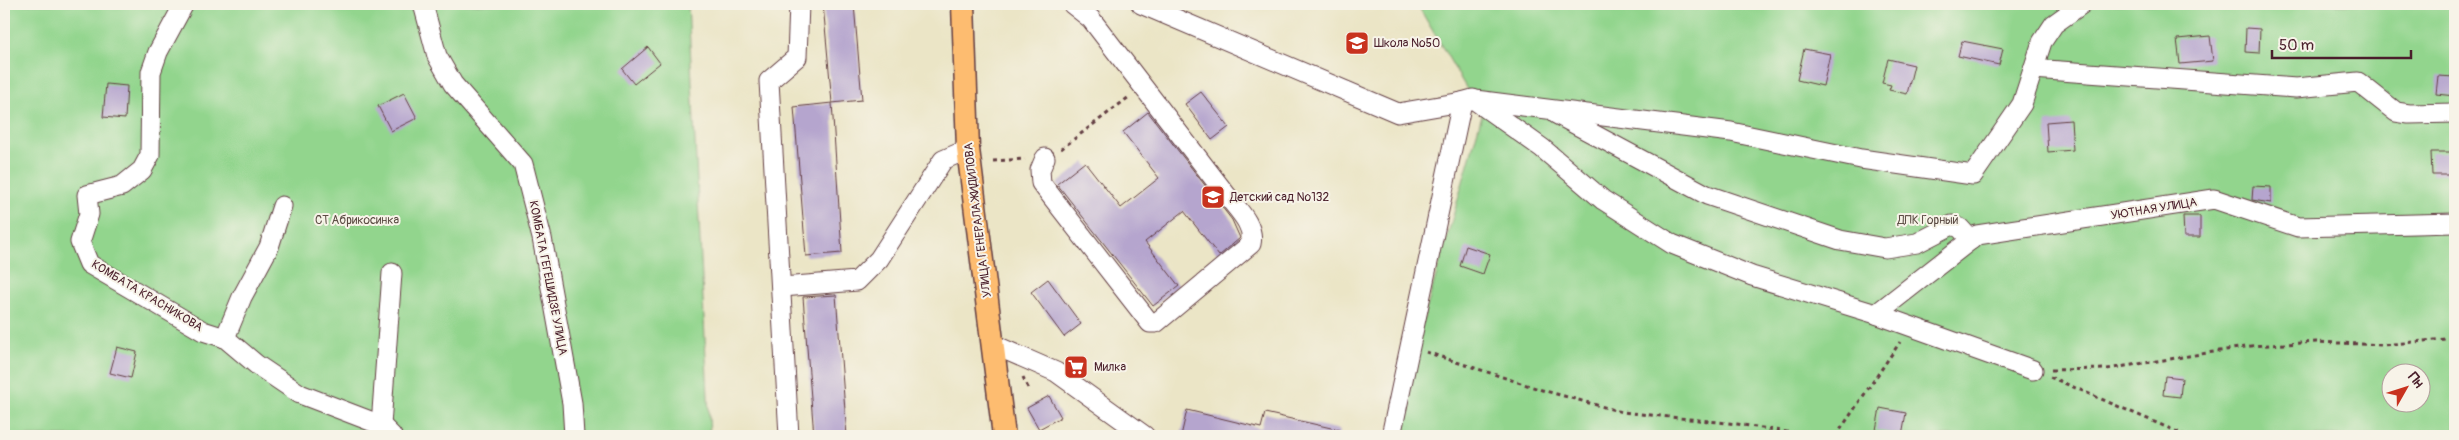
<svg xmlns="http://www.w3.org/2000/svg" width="2459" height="440" font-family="Pangolin,sans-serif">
<rect width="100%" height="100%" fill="#f7f3e8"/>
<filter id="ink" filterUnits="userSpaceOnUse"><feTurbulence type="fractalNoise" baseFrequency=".02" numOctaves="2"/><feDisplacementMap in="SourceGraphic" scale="10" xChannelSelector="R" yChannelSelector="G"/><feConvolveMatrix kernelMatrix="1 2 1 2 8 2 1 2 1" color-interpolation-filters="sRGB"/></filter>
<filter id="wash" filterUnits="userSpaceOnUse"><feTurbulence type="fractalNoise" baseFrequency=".0096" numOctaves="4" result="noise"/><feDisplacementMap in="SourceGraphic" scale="20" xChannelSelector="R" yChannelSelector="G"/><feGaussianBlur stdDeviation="1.12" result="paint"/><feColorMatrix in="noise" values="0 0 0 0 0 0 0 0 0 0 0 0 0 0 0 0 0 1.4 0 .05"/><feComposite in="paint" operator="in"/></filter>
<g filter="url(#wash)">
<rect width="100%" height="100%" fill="#ebe5c6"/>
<g fill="#92d58d" stroke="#6e7a5c" fill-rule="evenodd">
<polygon points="4,4 688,4 710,436 4,436"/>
<path d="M 1417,4 L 2455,4 L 2455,436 L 1401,436 L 1415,349 L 1482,115 ZM 2392,372 L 2422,372 L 2422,402 L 2392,402 Z"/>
</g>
<g id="blocks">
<g fill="#b5a5ce">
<polygon points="823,4 854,4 862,100 832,103"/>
<polygon points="2246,28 2260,29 2259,53 2245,52"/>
<polygon points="2210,36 2213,61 2180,64 2177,39"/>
<polygon points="1962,41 2003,49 1999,65 1958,56"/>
<polygon points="648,47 660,63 634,84 622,69"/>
<polygon points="1804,49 1830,54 1823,86 1797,80"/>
<polygon points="1888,59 1914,65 1907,94 1889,90 1891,85 1882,83"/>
<polygon points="2438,76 2455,77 2455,96 2436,94"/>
<polygon points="106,84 127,86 125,119 103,117"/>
<polygon points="1201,92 1229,127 1212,140 1185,104"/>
<polygon points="404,93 417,118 391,131 378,106"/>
<polygon points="832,103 842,253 806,256 794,107"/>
<polygon points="1148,112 1232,220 1240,238 1219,256 1184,211 1145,242 1179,286 1153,306 1057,184 1085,162 1121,208 1159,178 1123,132"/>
<polygon points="2071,120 2073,150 2048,152 2046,122"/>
<polygon points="2431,152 2453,152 2453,175 2432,175"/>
<polygon points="2253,186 2271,187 2271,203 2252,200"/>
<polygon points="2183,216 2200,216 2200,237 2184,237"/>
<polygon points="1466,246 1490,254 1483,274 1460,266"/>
<polygon points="1048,279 1081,324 1064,337 1031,292"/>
<polygon points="836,295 847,436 814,436 803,297"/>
<polygon points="117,347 137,352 131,378 110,373"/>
<polygon points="2165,376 2182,378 2180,397 2163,395"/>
<polygon points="1049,396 1061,417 1039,429 1027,408"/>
<polygon points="1880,408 1906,413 1902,435 1876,430"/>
<polygon points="1187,410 1261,428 1265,413 1340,430 1339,436 1181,436"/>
</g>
</g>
</g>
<g filter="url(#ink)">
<use href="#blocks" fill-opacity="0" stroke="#623d42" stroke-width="1"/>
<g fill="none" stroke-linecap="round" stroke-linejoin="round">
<g stroke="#623d42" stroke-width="21">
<g id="minor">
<polyline points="184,4 158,52 151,72 150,155 142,170 122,186 87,195 89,214 80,242 89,264 203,331 225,338 257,365 300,394 381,425 392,436"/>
<polyline points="423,4 437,56 453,84 523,164 542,238 572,403 574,436"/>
<polyline points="1141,4 1398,113 1462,102"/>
<polyline points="2033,69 2296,88 2358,82 2396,112 2409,114 2455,113"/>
<polyline points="1475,100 1731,132 1861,159 1973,175 2022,104 2042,42 2054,24 2082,4"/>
<polyline points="1556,114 1707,195 1840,240 1885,248 1917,243 1952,225 1960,228 1971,240"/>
<path d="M 1045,158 L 1040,170 L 1041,183 L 1150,323 L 1156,323 L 1251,244 C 1255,226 1239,211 1228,197 L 1091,19 L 1072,4"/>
<polyline points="782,287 857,281 879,259 943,160 968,149"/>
<polyline points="1876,314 1977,235 2214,199 2298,227 2455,223"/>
<polyline points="225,338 242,297 269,247 282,206"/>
<polyline points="992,344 1056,372 1145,436"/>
<polyline points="381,425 392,273"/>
<polyline points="789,436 769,81 797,57 799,4"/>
<polyline points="1391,436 1462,102 1473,99 1542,148 1603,200 1672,244 1752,276 1876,314 2033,370"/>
</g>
</g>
<g stroke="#623d42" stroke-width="25">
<polyline id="major" points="963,4 968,149 1004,436"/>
</g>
<g stroke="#623d42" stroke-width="3" stroke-dasharray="4 4" stroke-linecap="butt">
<polyline points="1061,149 1129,97"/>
<polyline points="993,161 1025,159"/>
<polyline points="1426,352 1542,390 1622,412 1737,424 1812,436"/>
<polyline points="2051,370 2107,369 2251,346 2316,342 2383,345 2455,338"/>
<polyline points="1023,377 1028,388"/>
<polyline points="2050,377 2187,436"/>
<polyline points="1836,436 1900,342"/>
</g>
<use href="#minor" stroke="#fff" stroke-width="19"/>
<use href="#major" stroke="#fdbc6f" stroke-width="22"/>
</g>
</g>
<defs>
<g id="school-square" transform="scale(1.25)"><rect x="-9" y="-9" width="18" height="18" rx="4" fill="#c8321e" stroke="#f7f3e8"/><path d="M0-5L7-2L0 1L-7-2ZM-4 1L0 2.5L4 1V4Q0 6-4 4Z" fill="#fff"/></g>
<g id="supermarket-square" transform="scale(1.25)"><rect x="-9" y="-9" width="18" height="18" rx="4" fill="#c8321e" stroke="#f7f3e8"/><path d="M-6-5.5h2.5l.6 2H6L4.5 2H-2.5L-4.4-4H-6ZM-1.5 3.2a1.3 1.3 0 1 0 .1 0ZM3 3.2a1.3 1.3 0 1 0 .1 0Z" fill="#fff"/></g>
</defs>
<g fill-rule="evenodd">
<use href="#school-square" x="1357" y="43"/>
<use href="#school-square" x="1213" y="197"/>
<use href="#supermarket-square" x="1076" y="367"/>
</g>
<g text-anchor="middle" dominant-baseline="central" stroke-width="4" stroke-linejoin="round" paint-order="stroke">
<g font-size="12" fill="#4a1f2b" stroke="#f7f3e8" text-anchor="start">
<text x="1374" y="43">Школа №50</text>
<text x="1230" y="197">Детский сад №132</text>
<text x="1094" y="367">Милка</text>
</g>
<g font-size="12" fill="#4a1f2b" stroke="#f7f3e8">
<text transform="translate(2154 209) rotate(-9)">УЮТНАЯ УЛИЦА</text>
<text transform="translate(978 220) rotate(-97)">УЛИЦА ГЕНЕРАЛА ЖИДИЛОВА</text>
<text transform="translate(548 278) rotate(79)">КОМБАТА ГЕГЕШИДЗЕ УЛИЦА</text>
<text transform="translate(147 296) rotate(31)">КОМБАТА КРАСНИКОВА</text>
</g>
<g font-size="12" fill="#5c4c44" stroke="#f7f3e8">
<text x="357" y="220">СТ Абрикосинка</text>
<text x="1928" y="220">ДПК Горный</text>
</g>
</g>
<rect width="2459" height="440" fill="none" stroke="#f7f3e8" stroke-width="20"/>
<g transform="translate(2406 388) rotate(51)"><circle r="24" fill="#f7f3e8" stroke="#b29e9c"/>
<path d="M0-4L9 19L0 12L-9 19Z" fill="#c8321e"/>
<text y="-8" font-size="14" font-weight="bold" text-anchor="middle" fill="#4a1f2b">Пн</text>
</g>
<path d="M2272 50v8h139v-8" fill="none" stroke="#4a1f2b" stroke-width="2.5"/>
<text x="2279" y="50" font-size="15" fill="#4a1f2b" stroke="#f7f3e8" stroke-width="4" paint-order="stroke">50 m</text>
</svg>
